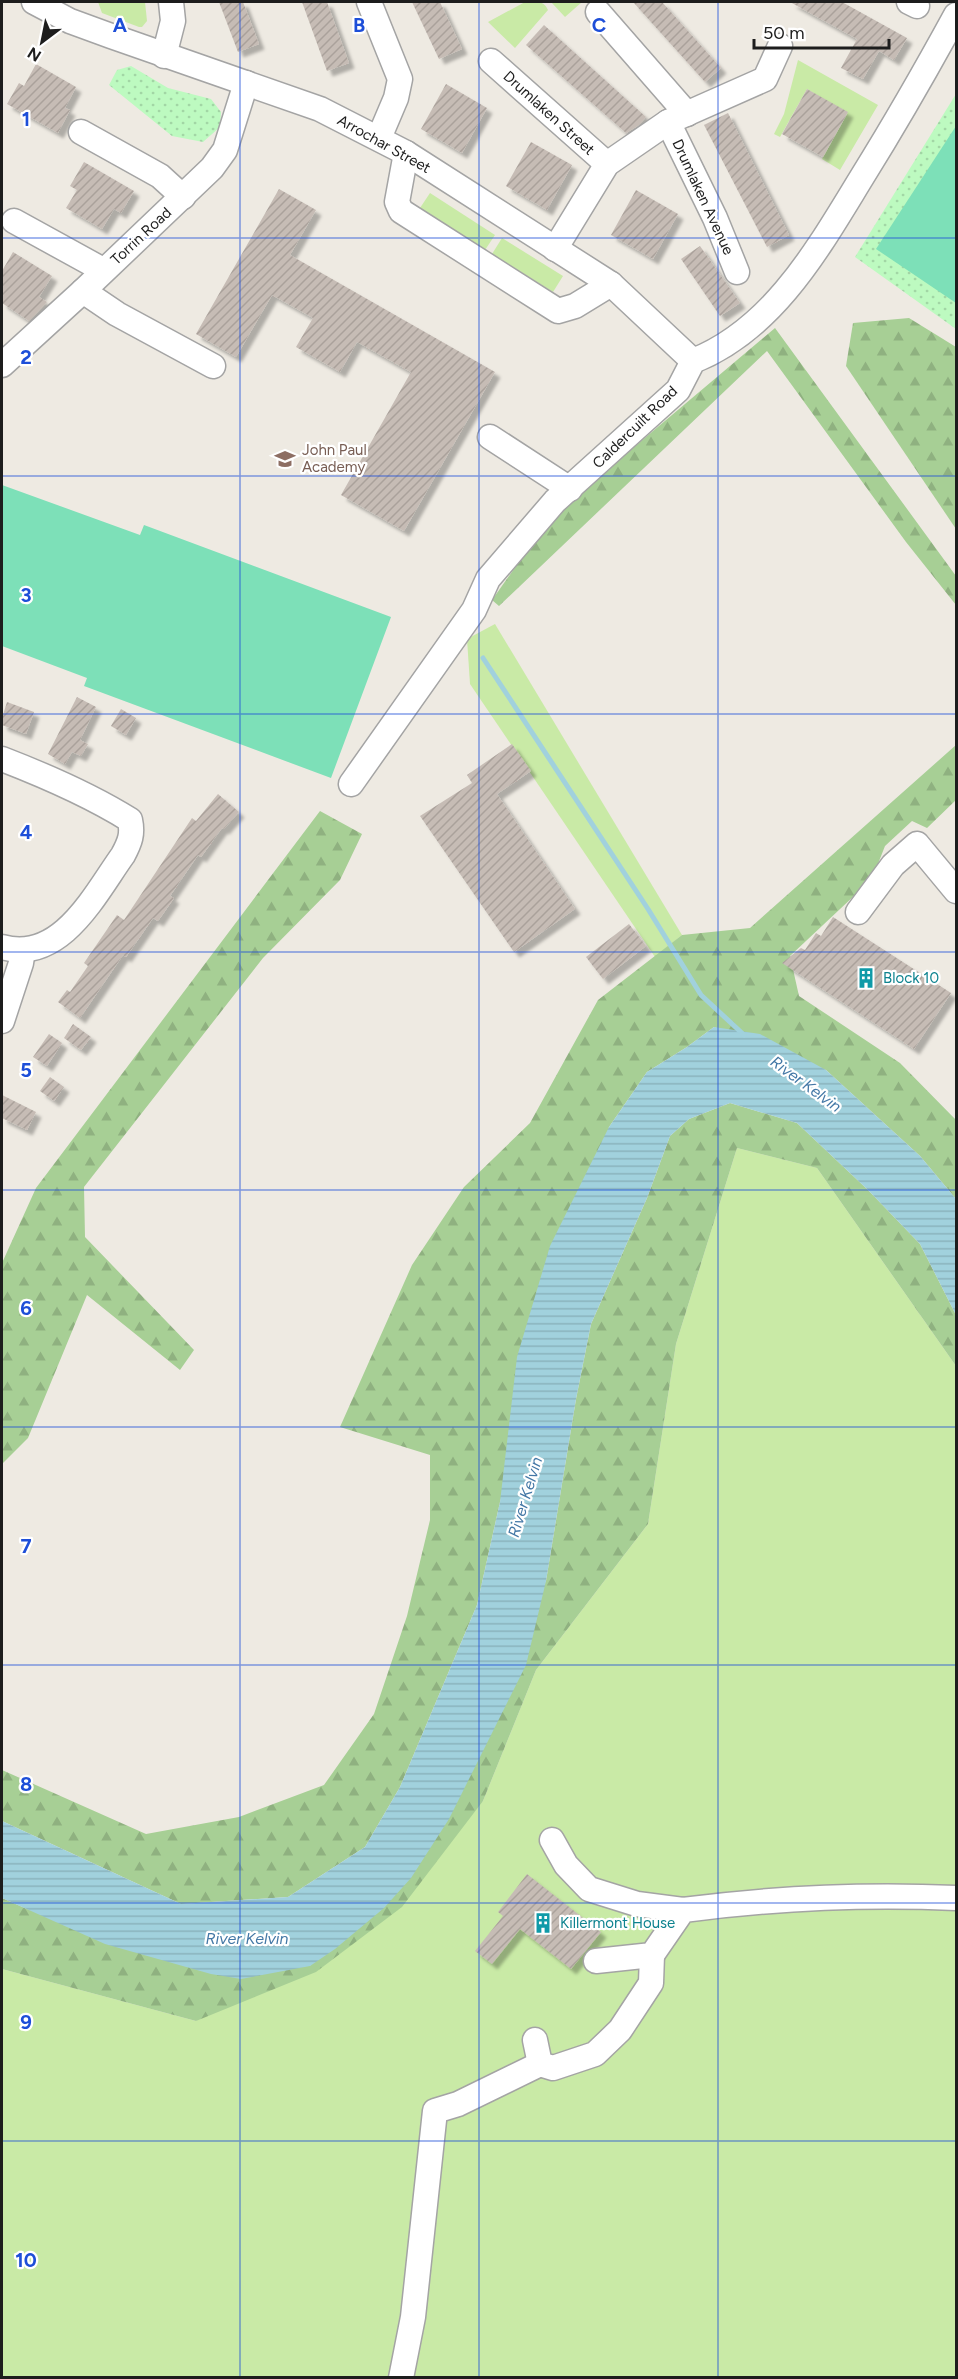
<svg xmlns="http://www.w3.org/2000/svg" width="958" height="2379" font-family="Figtree,sans-serif">
<defs>
<pattern id="forest-firs" width="22" height="20" patternUnits="userSpaceOnUse" patternTransform="scale(1.5)"><rect width="22" height="20" fill="#a7cf95"/><path d="M5 1l3.5 6h-7zM16 11l3.5 6h-7z" fill="#8fb180"/></pattern>
<pattern id="park-dots" width="8" height="8" patternUnits="userSpaceOnUse" patternTransform="scale(1.5)"><rect width="8" height="8" fill="#bdfac0"/><path d="M2 2h.1M6 6h.1" fill="none" stroke="#a2d6a5" stroke-width="1.8" stroke-linecap="round"/></pattern>
<pattern id="water-rules" width="6" height="5" patternUnits="userSpaceOnUse" patternTransform="scale(1.5)"><rect width="6" height="5" fill="#a1d1dd"/><path d="M0 2.5h6" fill="none" stroke="#8ab3bd"/></pattern>
<pattern id="building-hatch" width="6" height="6" patternUnits="userSpaceOnUse" patternTransform="scale(1.5)"><rect width="6" height="6" fill="#c6bcb5"/><path d="M-1 1l2-2M0 6l6-6M5 7l2-2" fill="none" stroke="#aaa19b"/></pattern>
<filter id="shadow"><feDropShadow dx="5.5" dy="5.5" stdDeviation="1.5" flood-color="#0004"/></filter>
</defs>
<rect width="100%" height="100%" fill="#eeeae2"/>
<g fill="#c9eaa6">
<polygon points="98,2 145,2 147,21 142,27 139,27 102,13"/>
<path d="M 525,2 C 535,1 544,0 548,10 L 515,48 L 488,22 Z"/>
<polygon points="551,2 582,2 565,17"/>
<polygon points="798,60 878,105 840,170 822,159 847,114 807,89 780,137 774,134 784,114"/>
<polygon points="430,193 495,235 485,250 420,208"/>
<polygon points="502,238 563,276 553,292 492,254"/>
<polygon points="495,624 682,935 655,957 470,684 467,639"/>
<polygon points="737,1148 817,1168 956,1366 956,2377 2,2377 2,1969 196,2021 483,1801 536,1670 648,1524 676,1344"/>
</g>
<g fill="url(#forest-firs)">
<polygon points="909,318 956,347 956,529 846,366 853,323"/>
<polygon points="775,328 956,576 956,605 906,542 767,351 499,606 492,600 550,518"/>
<polygon points="956,745 956,800 927,828 912,821 885,846 872,879 790,956 799,996 900,1063 956,1120 956,1199 920,1156 826,1070 714,1027 687,1047 647,1072 609,1127 500,1502 477,1605 400,1787 365,1847 288,1897 181,1904 2,1821 2,1770 146,1834 239,1817 324,1785 374,1714 407,1616 430,1520 430,1455 340,1427 412,1265 464,1187 530,1123 598,1000 682,935 750,928"/>
<polygon points="320,811 362,834 340,880 263,958 84,1187 85,1237 194,1350 180,1370 87,1295 28,1438 2,1464 2,1263 36,1188"/>
<polygon points="730,1103 797,1123 868,1190 920,1244 956,1315 956,1366 817,1168 737,1148 676,1344 648,1524 536,1670 483,1801 402,1907 316,1972 196,2021 2,1969 2,1898 27,1909 310,1966 546,1581 576,1399 591,1324 647,1198 670,1136 689,1119"/>
</g>
<g fill="url(#park-dots)">
<polygon points="131,66 168,88 211,99 221,112 220,127 203,142 172,136 109,85 117,70"/>
<polygon points="956,94 956,329 855,257"/>
</g>
<g fill="#7de0b8">
<polygon points="956,126 956,303 876,249"/>
<polygon points="2,485 140,535 144,525 391,617 331,778 84,686 87,678 2,646"/>
</g>
<polygon fill="url(#water-rules)" points="714,1027 760,1034 826,1070 920,1156 956,1199 956,1315 920,1244 868,1190 797,1123 730,1103 689,1119 670,1136 647,1198 591,1324 576,1399 546,1581 526,1665 449,1819 411,1878 384,1908 335,1949 310,1966 241,1979 211,1974 105,1944 2,1898 2,1821 181,1904 288,1897 365,1847 400,1787 477,1605 500,1502 517,1357 550,1246 609,1127 647,1072 687,1047"/>
<g fill="none" stroke-linecap="round" stroke-linejoin="round">
<polyline stroke="#a1d1dd" stroke-width="5" points="483,658 648,909 701,995 744,1035"/>
</g>
<g fill="url(#building-hatch)" filter="url(#shadow)">
<polygon points="219,2 243,2 259,44 238,52"/>
<polygon points="302,2 327,2 349,63 327,71"/>
<polygon points="412,2 440,2 462,49 439,59"/>
<polygon points="633,2 662,2 721,68 705,82"/>
<polygon points="790,2 842,2 907,38 894,60 879,51 863,79 841,68 857,39"/>
<polygon points="544,25 646,117 639,125 626,133 526,45"/>
<polygon points="36,64 76,87 65,108 70,110 58,133 7,104 19,83 24,86"/>
<polygon points="446,84 487,108 462,153 421,129"/>
<polygon points="807,89 848,112 823,157 782,134"/>
<polygon points="728,113 789,235 767,247 704,125"/>
<polygon points="531,142 572,165 547,210 506,186"/>
<polygon points="84,162 134,191 121,213 114,209 102,229 66,208 77,190 70,186"/>
<polygon points="279,189 316,210 290,255 495,372 404,531 341,495 411,372 357,342 340,372 296,347 313,318 272,295 236,357 196,334"/>
<polygon points="636,190 678,214 653,259 611,235"/>
<polygon points="700,246 740,303 720,316 681,259"/>
<polygon points="13,252 52,276 39,297 47,302 29,321 2,303 2,271"/>
<polygon points="77,697 96,707 80,740 88,744 81,756 72,752 65,764 48,754"/>
<polygon points="7,702 34,712 26,734 2,725 2,718"/>
<polygon points="121,709 136,718 126,735 111,726"/>
<polygon points="512,744 531,771 497,794 575,909 514,952 420,816 472,783 467,775"/>
<polygon points="218,794 239,812 224,829 222,828 201,857 198,855 170,896 174,898 158,921 153,918 126,957 123,955 80,1018 58,1002 67,990 70,992 88,966 84,963 117,915 124,920 192,818 196,821"/>
<polygon points="833,917 951,993 914,1049 782,963 801,948 805,950 816,933 821,936"/>
<polygon points="629,924 646,946 603,979 586,957"/>
<polygon points="73,1024 91,1037 81,1050 64,1038"/>
<polygon points="49,1034 62,1043 47,1066 33,1057"/>
<polygon points="50,1077 64,1087 54,1101 40,1091"/>
<polygon points="2,1095 36,1112 27,1130 2,1118"/>
<polygon points="527,1874 601,1932 571,1969 520,1929 492,1964 475,1951 503,1916 498,1912"/>
</g>
<g fill="none" stroke-linecap="round" stroke-linejoin="round">
<g stroke="#a4a4a4" stroke-width="27">
<g id="minor">
<polyline points="34,2 70,21 111,36 320,109 406,153 611,284 693,361"/>
<polyline points="369,2 400,79 396,98 379,138"/>
<polyline points="909,2 917,6"/>
<polyline points="598,12 687,114"/>
<polyline points="164,56 173,21 171,2"/>
<polyline points="491,61 607,164"/>
<polyline points="668,122 715,218 737,272"/>
<polyline points="81,132 160,176 183,197"/>
<polyline points="406,153 397,202 401,211 558,311 575,306 611,284"/>
<polyline points="14,221 103,270"/>
<polyline points="555,249 607,164 668,122 765,79 780,46"/>
<polyline points="83,291 117,314 213,366"/>
<polyline points="2,365 83,291 212,168 225,150 246,83"/>
<polyline points="490,437 570,489"/>
<path d="M 2,759 C 46,776 90,795 130,820 C 133,834 130,842 123,855 C 95,894 61,964 2,947"/>
<path d="M 351,784 L 474,610 L 488,579 L 555,501 L 678,390 L 693,361 C 774,329 819,247 862,177 C 895,124 926,70 956,15"/>
<polyline points="858,912 893,865 917,844 956,891"/>
<polyline points="2,1021 21,963 23,950"/>
<polyline points="552,1840 566,1865 589,1889 637,1904 683,1910"/>
<path d="M 596,1961 L 652,1955 L 683,1910 C 774,1898 865,1894 956,1898"/>
<polyline points="535,2040 540,2064 553,2068 595,2054 620,2030 651,1983 652,1955"/>
<polyline points="401,2378 413,2317 435,2111 458,2104 540,2064"/>
</g>
</g>
<use href="#minor" stroke="#fff" stroke-width="24"/>
</g>
<path fill="none" stroke="#1d4ed8" stroke-width="1.5" stroke-opacity="0.55" d="M 240,2 L 240,2378M 479,2 L 479,2378M 718,2 L 718,2378M 2,238 L 956,238M 2,476 L 956,476M 2,714 L 956,714M 2,952 L 956,952M 2,1190 L 956,1190M 2,1427 L 956,1427M 2,1665 L 956,1665M 2,1903 L 956,1903M 2,2141 L 956,2141"/>
<defs>
<g id="school-bare" transform="scale(1.62)"><path d="M0-5L7-2L0 1L-7-2ZM-4 1L0 2.5L4 1V4Q0 6-4 4Z" fill="#8d6e63" stroke="#fff" stroke-width="2.5" paint-order="stroke"/></g>
<g id="building-bare" transform="scale(1.62)"><path d="M-4-6H4V6H1V3H-1V6H-4ZM-2.5-4.3h1.7v1.8h-1.7ZM.8-4.3h1.7v1.8H.8ZM-2.5-1h1.7V.8h-1.7ZM.8-1h1.7V.8H.8Z" fill="#0f9aa8" stroke="#fff" stroke-width="2.5" paint-order="stroke"/></g>
</defs>
<g fill-rule="evenodd">
<use href="#school-bare" x="285" y="459"/>
<use href="#building-bare" x="866" y="978"/>
<use href="#building-bare" x="543" y="1923"/>
</g>
<g text-anchor="middle" dominant-baseline="central" stroke-width="4.5" stroke-linejoin="round" paint-order="stroke">
<g font-size="15" fill="#1d1d1d" stroke="#fff">
<text transform="translate(549 113) rotate(42)">Drumlaken Street</text>
<text transform="translate(384 144) rotate(29)">Arrochar Street</text>
<text transform="translate(703 197) rotate(65)">Drumlaken Avenue</text>
<text transform="translate(141 236) rotate(-43)">Torrin Road</text>
<text transform="translate(635 427) rotate(-44)">Caldercuilt Road</text>
</g>
<g font-size="15" fill="#785e54" stroke="#fff" text-anchor="start">
<text x="302" y="450">John Paul<tspan x="302" dy="17">Academy</tspan></text>
</g>
<g font-size="15" fill="#0d838f" stroke="#fff" text-anchor="start">
<text x="883" y="978">Block 10</text>
<text x="560" y="1923">Killermont House</text>
</g>
<g font-size="16" font-style="italic" fill="#4478a6" stroke="#fff">
<text transform="translate(806 1084) rotate(36)">River Kelvin</text>
<text transform="translate(525 1497) rotate(-73)">River Kelvin</text>
<text x="247" y="1938">River Kelvin</text>
</g>
</g>
<g font-size="20" text-anchor="middle" font-weight="bold" fill="#1d4ed8" stroke="#fff" stroke-width="4.5" stroke-linejoin="round" paint-order="stroke">
<text x="120" y="32">A</text>
<text x="359" y="32">B</text>
<text x="599" y="32">C</text>
<text x="26" y="126">1</text>
<text x="26" y="364">2</text>
<text x="26" y="602">3</text>
<text x="26" y="839">4</text>
<text x="26" y="1077">5</text>
<text x="26" y="1315">6</text>
<text x="26" y="1553">7</text>
<text x="26" y="1791">8</text>
<text x="26" y="2029">9</text>
<text x="26" y="2267">10</text>
</g>
<rect width="958" height="2379" fill="none" stroke="#1d1d1d" stroke-width="6"/>
<g transform="translate(42 42) rotate(212)" stroke="#ffffff" stroke-width="4.5" paint-order="stroke">
<path d="M0-4.5L10 22L0 15L-10 22Z" fill="#1d1d1d"/>
<text y="-9" font-size="16" font-weight="bold" text-anchor="middle" fill="#1d1d1d">N</text>
</g>
<path d="M754 39v9h135v-9" fill="none" stroke="#1d1d1d" stroke-width="3"/>
<text x="763" y="39" font-size="18" fill="#1d1d1d" stroke="#ffffff" stroke-width="4.5" paint-order="stroke">50 m</text>
</svg>
